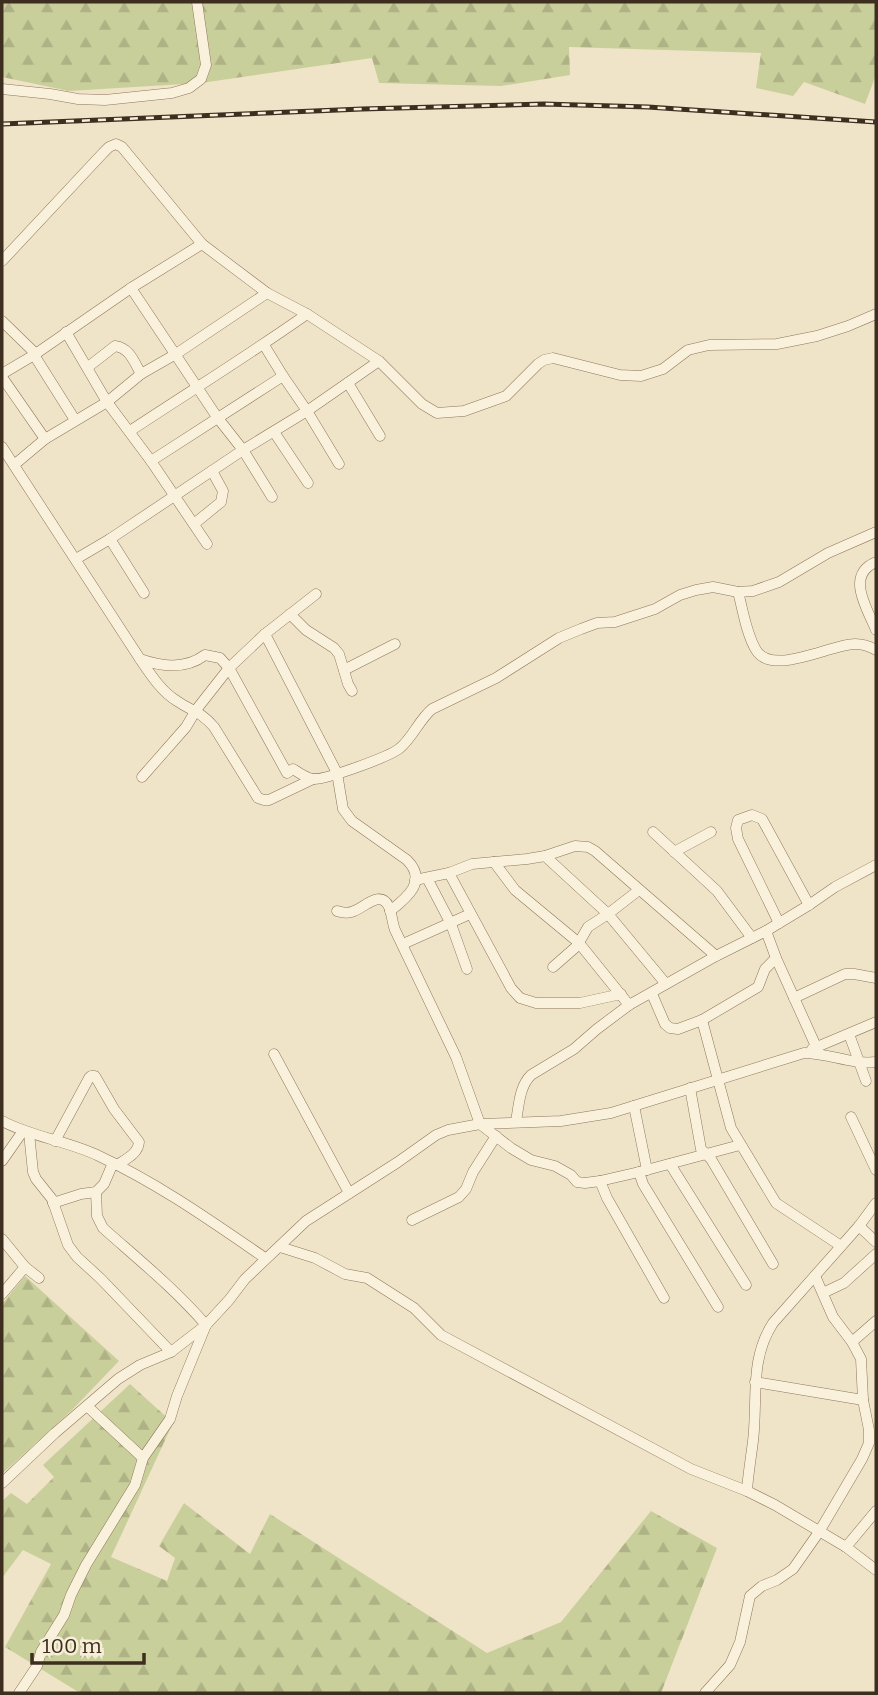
<svg xmlns="http://www.w3.org/2000/svg" width="878" height="1695" font-family="Bitter,serif">
<defs>
<pattern id="forest-firs" width="22" height="20" patternUnits="userSpaceOnUse" patternTransform="scale(1.75)"><rect width="22" height="20" fill="#c9cf9b"/><path d="M5 1l3.5 6h-7zM16 11l3.5 6h-7z" fill="#aeb285"/></pattern>
</defs>
<rect width="100%" height="100%" fill="#f0e4c8"/>
<g fill="url(#forest-firs)">
<polygon points="2,2 876,2 876,75 865,104 804,82 793,96 756,88 761,53 569,47 570,75 501,86 379,83 372,58 201,83 69,91 2,77"/>
<polygon points="25,1276 119,1361 73,1409 2,1474 2,1304"/>
<polygon points="130,1384 173,1423 111,1557 167,1581 175,1558 159,1546 184,1503 250,1554 270,1514 487,1653 561,1622 651,1511 717,1548 661,1693 80,1693 5,1647 51,1564 23,1550 2,1578 2,1501 11,1493 27,1504 54,1477 43,1465"/>
</g>
<g fill="none" stroke-linecap="round" stroke-linejoin="round">
<g stroke="#8d765c" stroke-width="11">
<g id="minor">
<polyline points="2,89 50,94 78,99 105,100 172,93 189,88 201,79 206,65 197,2"/>
<polyline points="2,261 103,153 109,147 116,144 122,147 202,244 267,293 307,314 379,361 422,404 437,413 464,411 506,396 538,364 544,360 553,358 620,375 641,376 663,369 688,350 709,345 777,344 817,336 848,326 876,314"/>
<polyline points="131,288 217,417 243,450 272,497"/>
<polyline points="2,321 36,354"/>
<polyline points="66,332 107,402 151,461 207,544"/>
<polyline points="264,345 283,376"/>
<polyline points="34,355 75,420"/>
<path d="M 88,367 L 115,346 C 130,348 134,362 141,374"/>
<polyline points="2,374 34,355 131,288 202,244"/>
<polyline points="2,377 45,439"/>
<polyline points="348,383 380,436"/>
<path d="M 130,431 C 189,392 249,355 307,314"/>
<polyline points="274,432 308,483"/>
<path d="M 2,447 L 140,659 C 162,667 185,670 205,655 L 220,658 L 229,668 L 287,773 L 293,769 C 299,773 306,778 313,779 C 326,780 391,756 400,748 C 413,737 419,720 432,709 L 496,678 L 559,638 L 581,629 L 597,623 L 615,622 L 655,609 L 680,595 L 696,590 L 713,587 L 738,592 L 753,591 L 779,582 L 828,553 L 876,532"/>
<polyline points="151,461 283,376 307,411 339,464"/>
<polyline points="14,465 45,439 107,402 141,374 176,354 267,293"/>
<polyline points="194,524 221,502 223,491 212,471"/>
<polyline points="110,539 144,593"/>
<polyline points="76,559 110,539 243,450 307,411 379,361"/>
<path d="M 876,562 C 845,575 867,608 876,630"/>
<path d="M 738,592 C 743,610 746,633 756,650 C 772,677 831,644 855,644 C 863,644 869,646 876,650"/>
<polyline points="290,614 306,630 334,648 339,654 348,684 352,691"/>
<path d="M 265,634 L 337,773 L 343,809 L 352,821 L 407,860 C 428,881 407,898 390,911"/>
<path d="M 140,659 C 151,675 161,691 177,701 C 193,712 200,711 214,727 L 258,798 L 264,800 L 269,800 L 313,779"/>
<polyline points="344,670 395,644"/>
<polyline points="142,777 186,727 196,710 229,668 265,634 316,594"/>
<polyline points="653,832 717,891 752,938"/>
<polyline points="674,852 711,832"/>
<polyline points="545,856 608,914 666,984"/>
<polyline points="494,862 515,890 579,943 629,1005"/>
<polyline points="449,873 511,988 520,998 536,1003 580,1003 621,994"/>
<polyline points="427,878 451,924 467,969"/>
<polyline points="415,880 449,873 472,864 527,859 545,856 575,846 588,847 595,851 716,956"/>
<path d="M 337,911 C 343,913 348,914 354,911 C 365,907 381,889 389,907 C 392,914 392,922 395,930 L 456,1057 L 480,1124 L 511,1148 L 531,1160 L 555,1166 L 571,1175 L 577,1182 L 585,1183 L 600,1181 L 639,1172 L 740,1145"/>
<polyline points="779,923 738,839 736,828 738,820 752,815 762,819 809,905"/>
<polyline points="766,931 776,958 819,1053"/>
<polyline points="403,944 470,914"/>
<polyline points="553,967 577,946 588,927 608,914 639,890"/>
<polyline points="652,994 665,1024 670,1028 678,1029 702,1020 731,1128 776,1203 841,1246"/>
<polyline points="794,998 845,974 854,974 876,978"/>
<polyline points="702,1020 758,987 765,969 776,958"/>
<polyline points="849,1034 866,1081"/>
<polyline points="812,1049 876,1022"/>
<polyline points="274,1054 349,1193"/>
<polyline points="690,1088 701,1149 711,1159 773,1264"/>
<polyline points="634,1106 647,1170"/>
<polyline points="851,1117 876,1170"/>
<path d="M 2,1121 C 32,1137 68,1141 99,1156 C 159,1184 211,1221 265,1258"/>
<path d="M 516,1121 C 519,1106 519,1087 531,1075 L 574,1049 L 597,1029 L 629,1005 L 716,956 L 766,931 L 809,905 L 835,887 L 876,865"/>
<polyline points="29,1133 33,1172 36,1179 52,1199 68,1245 77,1257 101,1279 171,1352"/>
<path d="M 55,1141 L 89,1078 L 91,1076 L 95,1076 L 114,1109 L 139,1142 C 138,1154 126,1159 117,1165"/>
<polyline points="2,1161 23,1131"/>
<polyline points="670,1164 746,1285"/>
<polyline points="639,1172 643,1184 718,1307"/>
<polyline points="600,1181 607,1198 664,1298"/>
<polyline points="53,1203 81,1194 96,1192 104,1184 113,1163"/>
<polyline points="412,1220 459,1197 466,1189 473,1172 496,1136"/>
<polyline points="859,1226 876,1242"/>
<polyline points="2,1239 25,1267 39,1278"/>
<polyline points="280,1247 315,1258 345,1274 367,1278 414,1308 441,1335 691,1469 747,1491 775,1505 846,1547 876,1570"/>
<polyline points="823,1293 844,1283 876,1254"/>
<polyline points="2,1294 25,1267"/>
<polyline points="852,1342 876,1321"/>
<polyline points="755,1382 863,1400"/>
<polyline points="87,1406 143,1458"/>
<path d="M 2,1483 L 55,1433 L 118,1379 L 140,1365 L 171,1352 L 206,1325 L 229,1300 L 245,1279 L 306,1221 L 398,1162 L 436,1135 L 448,1130 L 480,1124 L 561,1121 L 611,1113 L 804,1053 C 828,1053 852,1065 876,1062"/>
<path d="M 747,1491 C 748,1474 751,1458 753,1441 C 758,1400 749,1360 773,1323 L 859,1226 L 876,1203"/>
<polyline points="846,1547 876,1511"/>
<path d="M 19,1693 L 37,1666 L 41,1652 L 64,1615 L 71,1595 L 86,1565 L 135,1485 L 143,1458 L 170,1419 L 177,1396 L 206,1325 C 175,1289 139,1260 103,1228 L 97,1216 L 96,1192"/>
<polyline points="705,1693 730,1665 740,1642 750,1596 762,1586 777,1580 793,1569 819,1532 862,1459 869,1443 869,1430 863,1400 861,1359 852,1342 833,1317 815,1276"/>
</g>
</g>
<use href="#minor" stroke="#faf1dc" stroke-width="10"/>
<g stroke="#3d2e20" stroke-width="5">
<polyline id="rail" points="2,124 362,109 544,104 648,107 876,122"/>
</g>
<use href="#rail" stroke="#f7eed8" stroke-width="2.5" stroke-dasharray="8" stroke-linecap="butt"/>
</g>
<rect width="878" height="1695" fill="none" stroke="#3d2e20" stroke-width="7"/>
<path d="M32 1653v10h112v-10" fill="none" stroke="#3d2e20" stroke-width="3.5"/>
<text x="42" y="1653" font-size="21" fill="#3d2e20" stroke="#f7eed8" stroke-width="5" paint-order="stroke">100 m</text>
</svg>
